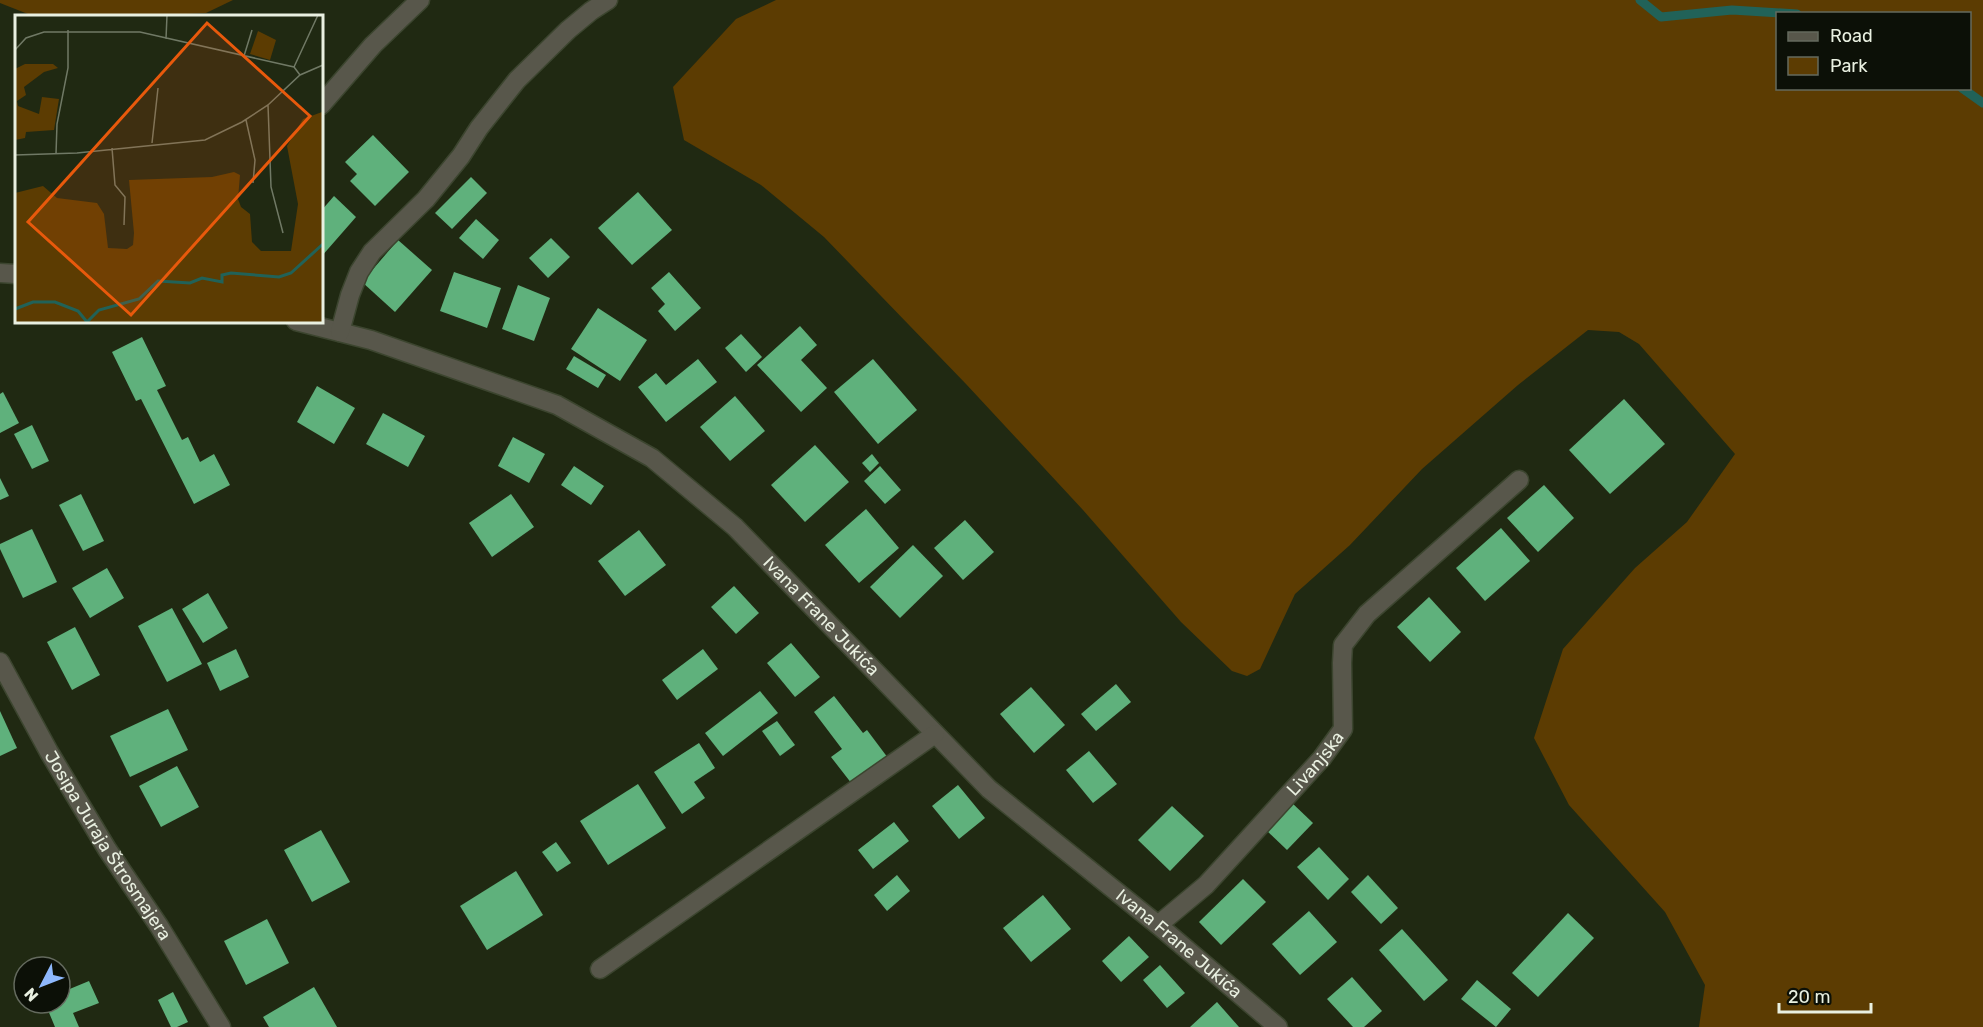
<svg xmlns="http://www.w3.org/2000/svg" width="1983" height="1027" font-family="Rubik,sans-serif">
<rect width="100%" height="100%" fill="#202912"/>
<g fill="#5c3c02" fill-rule="evenodd">
<polygon points="0,0 233,0 206,13 149,16 33,16 0,3"/>
<path d="M 776,0 L 1983,0 L 1983,1027 L 1699,1027 L 1705,985 L 1665,912 L 1569,805 L 1534,738 L 1563,649 L 1635,568 L 1687,522 L 1735,454 L 1639,344 L 1619,332 L 1588,330 L 1518,385 L 1422,469 L 1350,545 L 1295,594 L 1260,669 L 1247,676 L 1232,671 L 1181,622 L 1083,510 L 966,384 L 824,237 L 761,185 L 684,140 L 673,87 L 736,19 ZM 1778,14 L 1970,14 L 1970,88 L 1778,88 Z"/>
</g>
<g fill="none" stroke-linecap="round" stroke-linejoin="round">
<g stroke="#216258" stroke-width="9">
<polyline points="1640,0 1661,17 1732,10 1797,14"/>
<polyline points="1962,88 1983,103"/>
</g>
</g>
<g fill="#5fb17c">
<polygon points="373,135 409,172 375,206 350,181 357,174 345,162"/>
<polygon points="471,177 487,193 452,229 435,213"/>
<polygon points="638,192 672,230 632,265 598,228"/>
<polygon points="334,196 356,217 321,257 321,211"/>
<polygon points="476,219 499,240 483,259 459,238"/>
<polygon points="551,238 570,257 548,278 529,258"/>
<polygon points="398,240 432,270 395,312 362,282"/>
<polygon points="454,272 501,288 487,328 440,311"/>
<polygon points="669,272 701,308 675,331 658,311 665,304 651,288"/>
<polygon points="518,285 550,298 534,341 502,329"/>
<polygon points="598,308 647,340 620,381 571,349"/>
<polygon points="800,326 817,345 801,360 827,388 801,412 757,365"/>
<polygon points="741,334 762,357 746,372 725,348"/>
<polygon points="142,337 166,386 157,390 182,440 188,437 200,462 214,454 230,485 194,504 141,399 136,401 112,352"/>
<polygon points="574,356 606,375 598,388 566,369"/>
<polygon points="698,359 717,382 666,422 638,387 656,373 666,385"/>
<polygon points="873,359 917,410 878,444 834,392"/>
<polygon points="317,386 355,408 334,444 297,422"/>
<polygon points="3,392 19,423 0,433 0,394"/>
<polygon points="735,396 765,431 730,461 700,427"/>
<polygon points="1624,399 1665,444 1610,494 1569,450"/>
<polygon points="383,413 425,436 408,467 366,444"/>
<polygon points="32,425 49,461 32,469 14,434"/>
<polygon points="513,437 545,454 529,483 498,466"/>
<polygon points="815,445 849,482 805,522 771,485"/>
<polygon points="872,454 879,463 870,472 862,463"/>
<polygon points="574,466 604,486 591,505 561,485"/>
<polygon points="880,466 901,490 885,504 864,481"/>
<polygon points="0,478 9,496 0,500"/>
<polygon points="1544,485 1574,518 1538,552 1507,518"/>
<polygon points="81,494 104,541 83,551 59,505"/>
<polygon points="511,494 534,527 492,557 469,523"/>
<polygon points="866,509 899,548 859,583 825,545"/>
<polygon points="965,520 994,552 963,580 934,548"/>
<polygon points="1501,528 1530,561 1485,601 1456,568"/>
<polygon points="32,529 57,582 23,598 0,549 0,544"/>
<polygon points="639,530 666,565 625,596 598,561"/>
<polygon points="913,545 943,576 900,618 870,587"/>
<polygon points="107,568 124,598 90,618 72,588"/>
<polygon points="734,586 759,613 736,634 711,607"/>
<polygon points="208,593 228,628 203,643 182,609"/>
<polygon points="1429,597 1461,632 1430,662 1397,627"/>
<polygon points="172,608 202,664 167,682 138,626"/>
<polygon points="75,627 100,675 72,690 47,642"/>
<polygon points="791,643 820,677 795,697 767,663"/>
<polygon points="236,649 249,677 220,691 207,663"/>
<polygon points="703,649 718,669 677,700 662,680"/>
<polygon points="1116,684 1131,702 1096,731 1081,714"/>
<polygon points="1031,687 1065,725 1034,753 1000,714"/>
<polygon points="760,691 778,713 723,756 705,733"/>
<polygon points="834,696 863,733 867,730 888,758 852,784 831,757 842,749 814,712"/>
<polygon points="168,709 188,750 130,777 110,736"/>
<polygon points="0,711 17,748 0,756"/>
<polygon points="777,721 795,745 780,756 762,731"/>
<polygon points="699,743 715,768 694,782 705,798 682,814 654,772"/>
<polygon points="1089,751 1117,784 1093,803 1066,770"/>
<polygon points="177,766 199,807 161,827 139,786"/>
<polygon points="638,784 666,828 608,865 580,821"/>
<polygon points="958,785 985,818 959,839 932,806"/>
<polygon points="1290,801 1313,823 1287,850 1264,828"/>
<polygon points="1172,806 1204,836 1170,871 1138,840"/>
<polygon points="894,822 909,841 873,869 858,850"/>
<polygon points="321,830 350,882 312,902 284,850"/>
<polygon points="556,842 571,863 557,872 542,852"/>
<polygon points="1319,847 1349,879 1328,900 1297,867"/>
<polygon points="516,871 543,915 487,950 460,906"/>
<polygon points="897,875 910,891 887,911 874,895"/>
<polygon points="1368,875 1398,908 1381,924 1351,892"/>
<polygon points="1243,879 1266,902 1221,945 1199,922"/>
<polygon points="1043,895 1071,929 1031,962 1003,928"/>
<polygon points="1309,911 1337,942 1300,975 1272,944"/>
<polygon points="1568,913 1594,938 1538,997 1512,973"/>
<polygon points="267,919 289,963 246,985 224,941"/>
<polygon points="1402,929 1448,980 1424,1001 1379,950"/>
<polygon points="1129,936 1149,957 1121,982 1102,961"/>
<polygon points="1160,965 1185,993 1167,1008 1143,980"/>
<polygon points="1352,977 1382,1011 1364,1027 1353,1027 1327,999"/>
<polygon points="1477,980 1511,1009 1496,1027 1461,999"/>
<polygon points="89,981 99,1003 73,1013 79,1027 55,1027 45,1003 60,1003 60,993"/>
<polygon points="314,987 337,1027 269,1027 263,1017"/>
<polygon points="173,992 188,1022 177,1027 171,1027 158,1000"/>
<polygon points="1217,1002 1239,1027 1190,1027"/>
</g>
<g fill="none" stroke-linecap="round" stroke-linejoin="round">
<g stroke="#3c452f" stroke-width="21">
<g id="minor">
<polyline points="321,105 373,45 420,0"/>
<polyline points="0,273 16,274"/>
<path id="s1" d="M 296,321 L 371,340 L 557,405 L 652,458 L 735,527 L 989,789 L 1158,925 L 1278,1027"/>
<polyline points="340,332 350,295 359,272 372,252 426,199 461,156 479,128 517,80 568,30 591,11 608,0"/>
<path id="s2" d="M 0,662 L 49,752 L 107,849 L 159,926 L 221,1027"/>
<path id="s3" d="M 1158,925 L 1206,885 L 1322,758 L 1343,729 L 1342,663 L 1343,645 L 1367,614 L 1519,480"/>
<polyline points="600,969 935,734"/>
</g>
</g>
<use href="#minor" stroke="#58574b" stroke-width="18"/>
</g>
<g text-anchor="middle" dominant-baseline="central" stroke-width="6" stroke-linejoin="round" paint-order="stroke">
<g font-size="18" fill="#e9f0e1" stroke="#0c1007">
<text stroke="none"><textPath href="#s1" startOffset="615">Ivana Frane Jukića</textPath></text>
<text stroke="none"><textPath href="#s3" startOffset="226">Livanjska</textPath></text>
<text stroke="none"><textPath href="#s2" startOffset="213">Josipa Juraja Štrosmajera</textPath></text>
<text stroke="none"><textPath href="#s1" startOffset="1101">Ivana Frane Jukića</textPath></text>
</g>
</g>
<g transform="translate(15 15)">
<rect width="308" height="308" fill="#202912"/>
<path d="M 243,16 L 261,25 L 255,45 L 235,39 ZM 10,49 L 38,49 L 43,53 L 29,57 L 9,72 L 11,80 L 2,86 L 3,91 L 24,99 L 27,82 L 44,84 L 39,115 L 11,117 L 10,123 L 0,125 L 0,54 ZM 307,97 L 307,307 L 0,307 L 0,178 L 28,171 L 42,183 L 82,188 L 89,199 L 93,233 L 112,234 L 118,230 L 119,218 L 114,165 L 197,162 L 219,157 L 225,160 L 223,184 L 226,192 L 235,199 L 237,227 L 246,236 L 276,236 L 283,189 L 272,131 L 288,104 Z" fill="#5c3c02"/>
<path fill="none" stroke="#216258" stroke-width="3" d="M 0,294 L 18,287 L 40,287 L 63,296 L 72,307 L 84,295 L 124,284 L 143,266 L 175,268 L 187,263 L 207,267 L 207,260 L 216,258 L 264,262 L 276,258 L 308,229"/>
<path fill="none" stroke="#707965" stroke-width="1.5" d="M 151,24 L 152,0M 0,35 L 11,23 L 29,17 L 125,17 L 279,52 L 285,60M 229,41 L 237,15M 279,52 L 303,0M 253,90 L 256,172 L 268,218M 231,105 L 240,145 L 238,168M 137,128 L 143,73M 97,133 L 100,170 L 110,182 L 109,210M 41,139 L 42,109 L 53,53 L 53,15M 0,140 L 62,138 L 190,125 L 227,107 L 253,90 L 285,60 L 308,50"/>
<path fill="#e8590c" fill-opacity="0.15" stroke="#e8590c" stroke-width="3" d="M 192,8 L 295,101 L 116,300 L 13,207 Z"/>
<rect width="308" height="308" fill="none" stroke="#e9f0e1" stroke-width="3"/>
</g>
<rect x="1776" y="12" width="195" height="78" fill="#0c1007" stroke="#646a5e" stroke-width="1.5"/>
<rect x="1788" y="32" width="30" height="9" fill="#58574b" stroke="#646a5e" stroke-width="1.5"/>
<text x="1830" y="42" font-size="18" fill="#e9f0e1">Road</text>
<rect x="1788" y="57" width="30" height="18" fill="#5c3c02" stroke="#646a5e" stroke-width="1.5"/>
<text x="1830" y="72" font-size="18" fill="#e9f0e1">Park</text>
<g transform="translate(42 985) rotate(228)"><circle r="28" fill="#0c1007" stroke="#646a5e" stroke-width="1.5"/>
<path d="M0-4.5L10 22L0 15L-10 22Z" fill="#8eb8fd"/>
<text y="-9" font-size="16" font-weight="bold" text-anchor="middle" fill="#e9f0e1">N</text>
</g>
<path d="M1779 1003v9h92v-9" fill="none" stroke="#e9f0e1" stroke-width="3"/>
<text x="1788" y="1003" font-size="18" fill="#e9f0e1" stroke="#0c1007" stroke-width="4.5" paint-order="stroke">20 m</text>
</svg>
